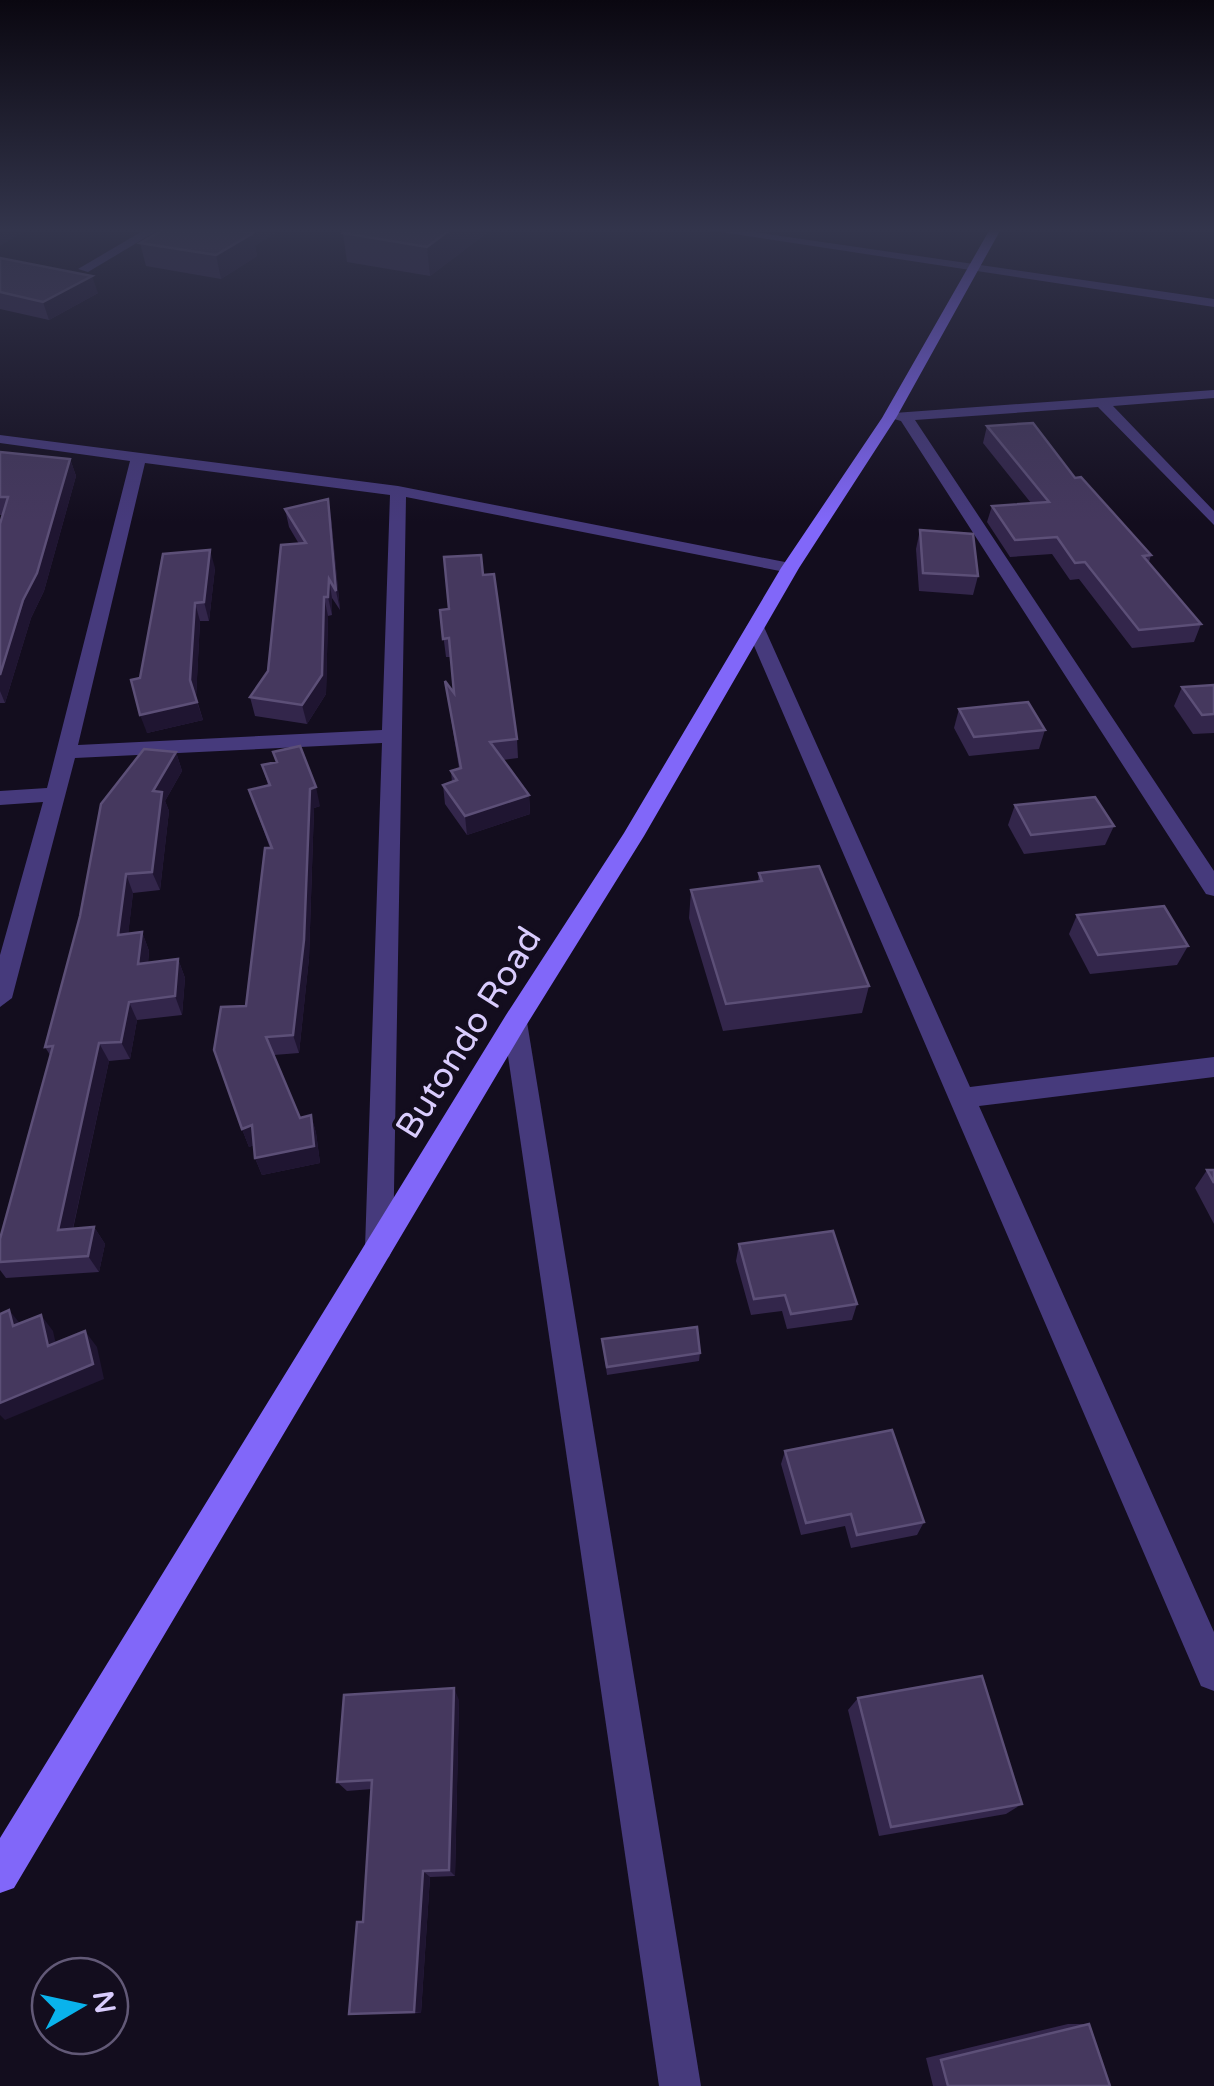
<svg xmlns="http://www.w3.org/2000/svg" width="1214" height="2086" font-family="'Varela Round',sans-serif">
<rect width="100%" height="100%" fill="#130d1e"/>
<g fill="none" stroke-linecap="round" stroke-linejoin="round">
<g fill="#463a7c" fill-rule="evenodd">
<polygon points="146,229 160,229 88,272 78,269"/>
<polygon points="701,229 733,229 1214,299 1214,307"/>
<polygon points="1214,390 1214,398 1113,406 1214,511 1214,525 1098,407 915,420 1214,871 1214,896 1206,894 901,421 887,417 894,413"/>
<path d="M 0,435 L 398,486 L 790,563 L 799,568 L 790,573 L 406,497 L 393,1248 L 389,1257 L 379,1261 L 369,1257 L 365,1248 L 382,743 L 75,758 L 12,998 L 0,1007 L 0,955 L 43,802 L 0,805 L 0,791 L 47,788 L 130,461 L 0,443 ZM 145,463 L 390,495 L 382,730 L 78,745 Z"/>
<polygon points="755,622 764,627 970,1087 1214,1057 1214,1077 979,1106 1214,1632 1214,1691 1201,1686 746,627"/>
<polygon points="515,1013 527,1022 701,2086 659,2086 503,1022"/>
</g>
<polygon fill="#8167f9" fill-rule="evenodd" points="990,229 1001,229 896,418 799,568 644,836 524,1029 14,1888 0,1893 0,1838 506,1015 624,833 781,568 882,418"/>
</g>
<g fill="#33264b">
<polygon points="492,229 430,276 347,262 343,233"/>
<polygon points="140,243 255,246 257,256 221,279 146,266"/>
<polygon points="0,258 98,293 49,320 0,309"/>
<polygon points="987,426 1075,478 1151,555 1149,562 1201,624 1194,642 1132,648 1079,579 1070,580 1052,554 1010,557 987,522 992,506 1031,503 983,443"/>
<polygon points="0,452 70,459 76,476 44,591 31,618 5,703 0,703 0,524 3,515 0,515"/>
<polygon points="285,509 331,517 340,610 332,598 332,615 328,616 326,694 307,724 255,716 250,697 268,671 299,544 289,527"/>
<polygon points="920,530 978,576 973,595 919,591 916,549"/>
<polygon points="215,568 209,621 200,621 196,697 203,720 147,733 140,678"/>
<polygon points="483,575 517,739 518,758 503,760 529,795 530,814 467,835 445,804 443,785 452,782 451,771 459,768 445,681 454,693 451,657 446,657 440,610 449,609"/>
<polygon points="1214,685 1214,733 1193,734 1174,706 1182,687"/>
<polygon points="959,709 1045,730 1039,749 969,756 954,728"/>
<polygon points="176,752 182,771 165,801 169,811 160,890 133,893 128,934 142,932 149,951 148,963 178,959 185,978 182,1015 137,1020 130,1059 109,1061 73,1229 94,1227 105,1244 99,1272 6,1278 0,1270 0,1239 50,1055 45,1047"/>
<polygon points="262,765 320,806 314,808 309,958 299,1053 274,1055 300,1118 311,1115 316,1133 320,1163 262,1175 255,1158 254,1145 249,1147 242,1129 246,1006 270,848 249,790 268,785"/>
<polygon points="1015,805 1114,826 1105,845 1024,854 1008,825"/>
<polygon points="759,873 869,986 862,1013 723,1031 689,918 691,890 758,882"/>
<polygon points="1077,915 1188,946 1177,965 1090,974 1069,934"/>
<polygon points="1207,1170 1214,1170 1214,1224 1195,1188"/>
<polygon points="739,1244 857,1304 852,1320 787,1329 782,1311 751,1315 736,1261"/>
<polygon points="602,1339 700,1353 699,1361 607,1375"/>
<polygon points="785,1451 924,1522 917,1535 851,1548 845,1526 801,1535 781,1464"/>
<polygon points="858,1698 1022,1804 1006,1814 879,1836 848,1710"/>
<polygon points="459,1700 455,1876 430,1877 421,2013 349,2014 363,1922 372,1789 347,1791 337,1782"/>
<polygon points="1068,2024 1089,2024 1110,2086 933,2086 926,2058"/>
</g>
<g fill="#1f1531">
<polygon points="0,229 29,229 0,246"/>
<polygon points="242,229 282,229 255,246 257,256 221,279 216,255"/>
<polygon points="451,229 492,229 430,276 427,247"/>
<polygon points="92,276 98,293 49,320 43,302"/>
<polygon points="70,459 76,476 44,591 31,618 5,703 0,691 0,675"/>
<polygon points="328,499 331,517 340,610 336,591"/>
<polygon points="210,550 215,568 209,621 204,602"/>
<polygon points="329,579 332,598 332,615 328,597"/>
<polygon points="324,597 328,616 326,694 307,724 302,705"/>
<polygon points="195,603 200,621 196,699 190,680"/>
<polygon points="197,702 203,720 147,733 140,715"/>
<polygon points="176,752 182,771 165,801 169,811 160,890 152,872 153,791"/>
<polygon points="316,787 320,806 314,808 309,958 299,1053 293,1035 310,789"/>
<polygon points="529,795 530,814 467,835 465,816"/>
<polygon points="126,874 133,893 126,953 118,935"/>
<polygon points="142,932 149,951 146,982 138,964"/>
<polygon points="178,959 185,978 182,1015 175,996"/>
<polygon points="129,1002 137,1020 130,1059 121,1042"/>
<polygon points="99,1043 109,1061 69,1246 58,1230"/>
<polygon points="311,1115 316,1133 320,1163 262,1175 255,1158"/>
<polygon points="252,1125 259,1143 249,1147 242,1129"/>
<polygon points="94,1227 105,1244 99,1272 88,1256"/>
<polygon points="9,1310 22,1326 13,1326"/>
<polygon points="41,1315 53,1331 60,1362 48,1346"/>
<polygon points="85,1331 97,1347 104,1379 5,1420 0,1415 0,1403"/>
<polygon points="454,1688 459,1700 455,1876 449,1870"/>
<polygon points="423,1871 430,1877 421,2013 414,2012"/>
</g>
<g fill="#45385e" stroke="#5c4f77" stroke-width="2.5">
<polygon points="164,229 242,229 239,231 253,233 216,255 140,243"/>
<polygon points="349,229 451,229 427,247 343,233"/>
<polygon points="0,258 92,276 43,302 0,292"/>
<polygon points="1033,423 1075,478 1081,477 1151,555 1143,556 1201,624 1139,630 1085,562 1075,563 1057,537 1015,540 992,506 1049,502 987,426"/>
<polygon points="0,452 70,459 37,573 23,600 0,675 0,524 8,497 0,497"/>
<polygon points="328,499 336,591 329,579 328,597 324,597 322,675 302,705 250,697 268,671 281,545 306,543 285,509"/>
<polygon points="920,530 973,534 978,576 923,573"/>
<polygon points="210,550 204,602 195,603 190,680 197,702 140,715 131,680 140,678 163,554"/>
<polygon points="481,555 483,575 494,574 517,739 490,742 529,795 465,816 443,785 457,780 451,771 461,768 445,681 454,693 449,638 443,639 440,610 449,609 444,557"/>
<polygon points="1214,685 1214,714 1202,715 1182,687"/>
<polygon points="1028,702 1045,730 974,737 959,709"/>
<polygon points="300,746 316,787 310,789 304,940 293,1035 266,1037 300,1118 311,1115 314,1146 255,1158 252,1125 242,1129 214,1050 221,1007 246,1006 265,848 272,848 249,790 270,785 262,765 277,762 273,752"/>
<polygon points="144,749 176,752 153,791 162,792 152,872 126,874 118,935 142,932 138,964 178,959 175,996 129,1002 121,1042 99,1043 58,1230 94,1227 88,1256 0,1262 0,1239 53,1046 45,1047 80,916 101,804"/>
<polygon points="1095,797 1114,826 1031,835 1015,805"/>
<polygon points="819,866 869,986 726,1004 691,890 762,881 759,873"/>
<polygon points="1164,906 1188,946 1098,955 1077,915"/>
<polygon points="1207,1170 1214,1170 1214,1183"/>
<polygon points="833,1231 857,1304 791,1314 785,1295 754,1299 739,1244"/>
<polygon points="9,1310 13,1326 41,1315 48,1346 85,1331 93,1364 0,1403 0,1314"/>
<polygon points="697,1327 700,1353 607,1367 602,1339"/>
<polygon points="892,1430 924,1522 857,1535 851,1514 806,1523 785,1451"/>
<polygon points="982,1676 1022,1804 891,1827 858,1698"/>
<polygon points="454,1688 449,1870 423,1871 414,2012 349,2014 357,1922 363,1922 372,1780 337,1782 344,1695"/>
<polygon points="1089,2024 1110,2086 948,2086 941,2060"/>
</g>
<linearGradient id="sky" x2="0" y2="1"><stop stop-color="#0a0710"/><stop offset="0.44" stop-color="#33354c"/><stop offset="1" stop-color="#33354c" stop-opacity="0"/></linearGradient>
<rect width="1214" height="522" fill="url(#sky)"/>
<g text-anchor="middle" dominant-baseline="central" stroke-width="8" stroke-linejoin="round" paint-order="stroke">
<g font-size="35" fill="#d9ccfd" stroke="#130d1e">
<text transform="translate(469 1033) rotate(-58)">Butondo Road</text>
</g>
</g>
<g transform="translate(80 2006) rotate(81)"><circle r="48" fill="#130d1e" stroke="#625977" stroke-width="2.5"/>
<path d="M0-8L18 38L0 25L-18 38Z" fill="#09b3ec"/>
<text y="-15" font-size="28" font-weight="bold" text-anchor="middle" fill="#d9ccfd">N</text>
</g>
</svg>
